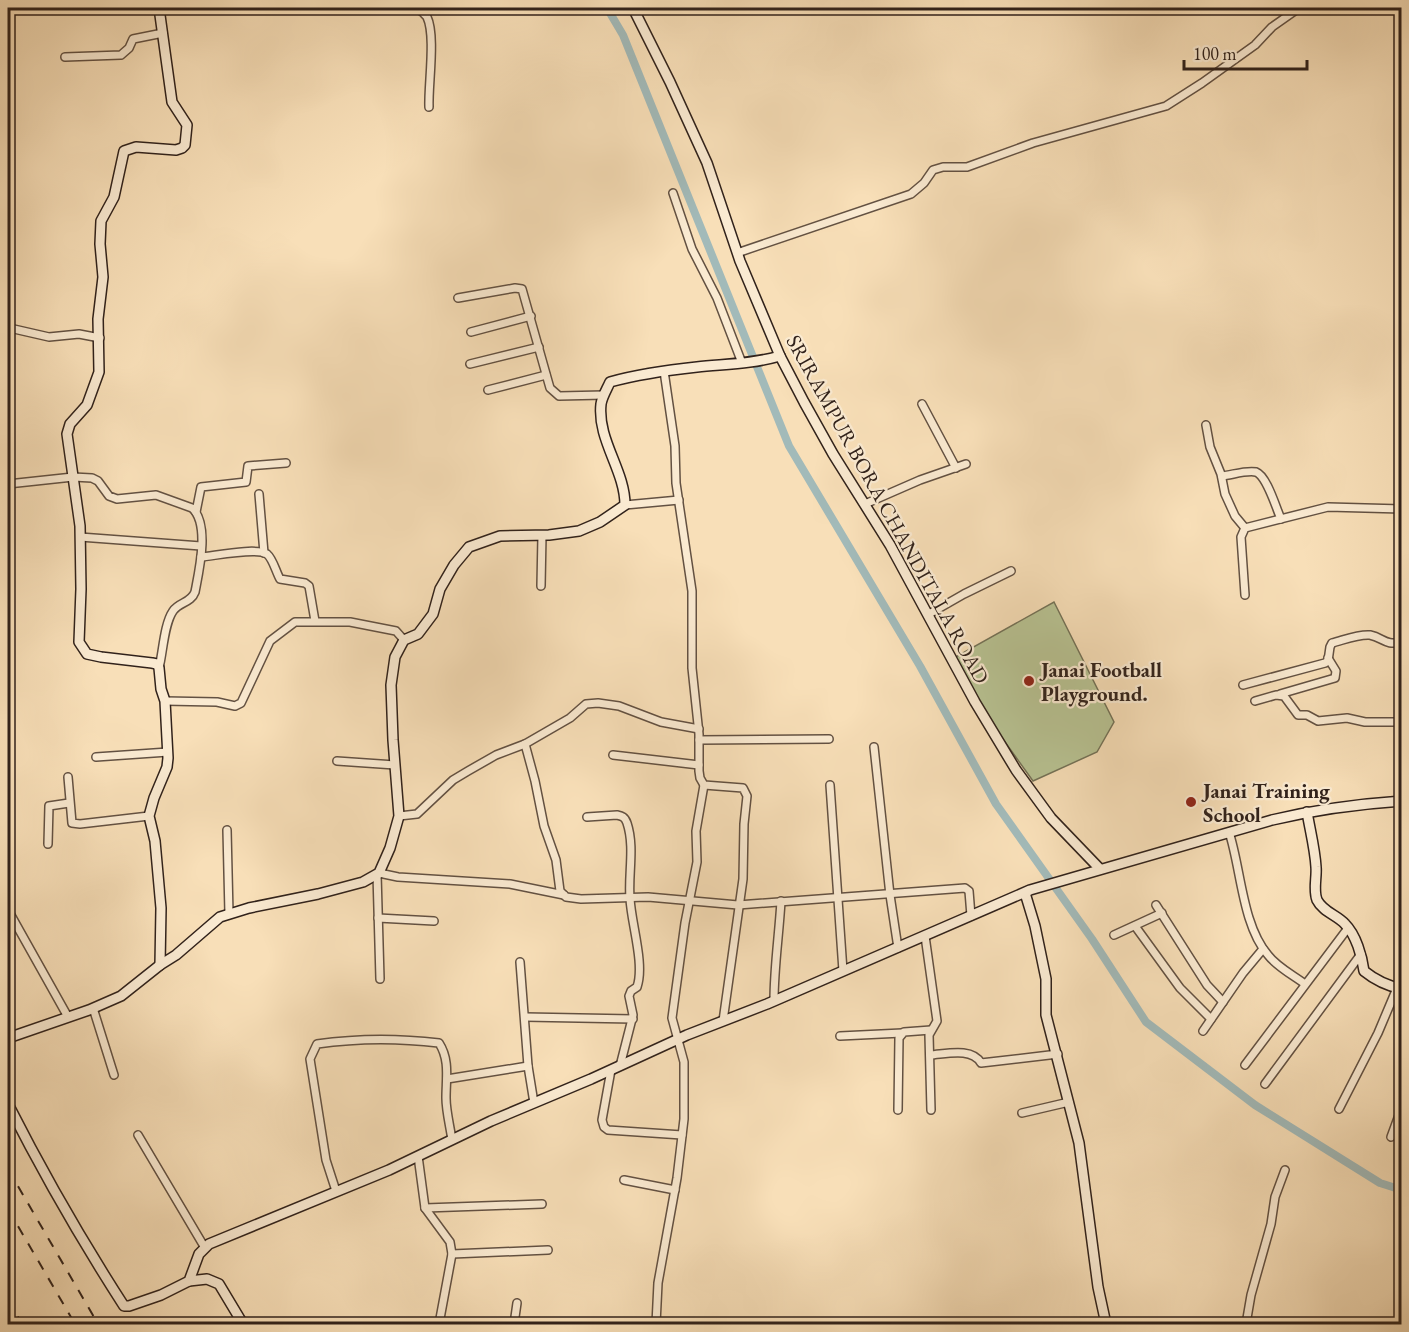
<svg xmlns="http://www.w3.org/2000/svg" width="1409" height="1332" font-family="'EB Garamond',serif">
<rect width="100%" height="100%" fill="#f8dfb8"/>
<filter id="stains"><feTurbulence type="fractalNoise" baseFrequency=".00333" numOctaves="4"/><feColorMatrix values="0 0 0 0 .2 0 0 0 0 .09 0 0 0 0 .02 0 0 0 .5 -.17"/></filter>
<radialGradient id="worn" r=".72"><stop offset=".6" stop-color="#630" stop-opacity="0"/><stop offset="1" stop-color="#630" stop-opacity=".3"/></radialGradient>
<polygon fill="#b8c393" stroke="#747257" stroke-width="1.5" points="1054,602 1114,722 1097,752 1033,781 977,703 952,659"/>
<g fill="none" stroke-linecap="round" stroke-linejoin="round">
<polyline stroke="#a2bab9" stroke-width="8" points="607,8 623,35 789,446 920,666 996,804 1092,939 1146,1022 1255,1105 1380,1183 1402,1190"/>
<g stroke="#635142" stroke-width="10">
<g id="street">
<path d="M 416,8 C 420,10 424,13 427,17 C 436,36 428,85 429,107"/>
<polyline points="65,57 121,55 129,48 133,39 163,33"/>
<polyline points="673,193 692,249 717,298 742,363"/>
<polyline points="737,253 911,194 924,183 933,170 943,167 967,167 1033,143 1166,106 1202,83 1255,45 1272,27 1299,8"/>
<polyline points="458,298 515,288 522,289 550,388 559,396 604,395"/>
<polyline points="14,329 49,337 79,334 100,338"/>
<polyline points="471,332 531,316"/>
<polyline points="470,364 539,347"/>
<polyline points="664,371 675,446 676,483 692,591 692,668 699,734 699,771 700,778 704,785 743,788 747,796 744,824 743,879 723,1021"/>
<polyline points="488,390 546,375"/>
<polyline points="922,404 956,468"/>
<polyline points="1206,425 1210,447 1221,474 1225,494 1235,516 1245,528"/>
<path d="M 1222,476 C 1232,475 1246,470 1256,472 C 1267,476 1276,508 1281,519"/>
<path d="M 8,484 L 73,477 L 92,478 L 98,481 L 109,496 L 117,499 L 156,495 L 192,508 C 210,524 199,571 195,592 C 191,603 179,602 173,611 C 164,624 163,652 159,668"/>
<polyline points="259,494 264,553"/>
<polyline points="865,504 920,480 966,464"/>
<polyline points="625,505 679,500"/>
<polyline points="196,512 201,487 246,482 248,466 286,463"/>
<polyline points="80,537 201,546"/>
<path d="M 201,557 C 214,556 256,547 267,554 C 273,559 276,572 280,579 L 305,583 L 309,586 L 315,621"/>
<polyline points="541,586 542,535"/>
<polyline points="1245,595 1241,537 1245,528 1328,507 1402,509"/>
<polyline points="929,614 964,594 1011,571"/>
<path d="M 1243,685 L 1325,663 L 1328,661 L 1330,647 L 1332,643 C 1344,640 1358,634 1370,635 C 1384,638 1385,646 1402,642"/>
<polyline points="1280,694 1335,678 1336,671 1328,658"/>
<polyline points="165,701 217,702 235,706 241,703 270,641 295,622 350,622 396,631 404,640"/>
<polyline points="1255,701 1276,695 1284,696 1298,715 1307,715 1318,721 1347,718 1365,722 1402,722"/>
<polyline points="699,740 829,739"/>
<polyline points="525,744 535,781 544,826 556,860 560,891 566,897 581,899 648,897 738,905 965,888 969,891 971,916"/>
<polyline points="874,747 890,895 898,948"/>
<polyline points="613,755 699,765"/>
<polyline points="96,757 168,752"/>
<polyline points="337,761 395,765"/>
<polyline points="68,777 72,823 80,824 149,816"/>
<polyline points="830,785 843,971"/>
<polyline points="399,816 417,814 453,780 468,771 496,755 525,744 570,718 586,704 598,703 619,706 661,722 699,729"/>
<path d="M 587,817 L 617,815 C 622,816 625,817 627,823 C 635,847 628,874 630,898 C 631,923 645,964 637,987 L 631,991 L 629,996 L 633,1015 L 620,1066"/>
<polyline points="227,830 229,914"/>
<path d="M 1229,832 C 1241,868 1242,925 1268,955 C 1277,967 1293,975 1305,984"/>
<polyline points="48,844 49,806 69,803"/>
<polyline points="379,873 398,877 510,884 564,895"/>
<polyline points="377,874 380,979"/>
<polyline points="1156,905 1207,985 1223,1002"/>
<polyline points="8,910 68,1017"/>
<polyline points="378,918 434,921"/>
<polyline points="1135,926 1180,988 1211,1019"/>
<polyline points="1114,935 1162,913"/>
<polyline points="925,936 937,1021 929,1035 931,1110"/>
<polyline points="520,962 528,1066 534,1103"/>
<path d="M 774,1001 C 774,968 779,935 781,901"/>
<polyline points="93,1008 114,1075"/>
<polyline points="525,1017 633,1019"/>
<polyline points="1203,1031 1243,973 1263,949"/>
<polyline points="840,1036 902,1033"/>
<path d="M 930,1055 C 946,1054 972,1047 981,1063 L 1058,1054"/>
<polyline points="1245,1065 1348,928"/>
<polyline points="611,1070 602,1120 604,1127 608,1130 682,1135"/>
<polyline points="447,1079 528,1066"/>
<polyline points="1265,1084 1361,954"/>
<polyline points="1339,1109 1378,1033 1397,988"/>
<polyline points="898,1110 899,1038 904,1032 931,1030"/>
<polyline points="1022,1113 1069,1102"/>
<polyline points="138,1135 205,1248"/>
<polyline points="1391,1137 1402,1107"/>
<polyline points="418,1156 425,1208 450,1242 452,1254 439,1324"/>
<polyline points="624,1180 675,1190"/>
<path d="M 336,1191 L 326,1160 L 310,1059 L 317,1044 C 358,1038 398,1038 439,1043 C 450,1060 446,1078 446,1098 C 446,1111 450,1126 452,1140"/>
<polyline points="425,1208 542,1204"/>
<polyline points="452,1254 548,1250"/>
<polyline points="514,1324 517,1303"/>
<polyline points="656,1324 658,1283 677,1178 684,1119 684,1062 672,1018 685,923 697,862 696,831 704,785"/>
<polyline points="1246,1324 1251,1295 1271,1224 1275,1197 1285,1170"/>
</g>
</g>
<g stroke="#31221b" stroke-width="12">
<g id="secondary">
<polyline points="159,8 172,102 187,125 185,145 182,148 176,150 136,147 124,151 114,197 101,221 100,244 103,277 98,319 99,372 87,405 70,424 67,434 80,526 81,589 79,642 87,654 101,657 152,663 157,664 159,668 161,689 165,701 168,758 167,767 154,798 149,816 155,841 161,908 160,965"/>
<polyline points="633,8 670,82 707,163 740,261 780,356 804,402 833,454 890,545 975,702 1016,770 1051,818 1100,869"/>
<path d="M 1307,812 C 1310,830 1315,849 1316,867 C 1317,877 1313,890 1317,900 C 1323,912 1337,915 1345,924 C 1356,935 1362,956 1364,971 C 1375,980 1388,986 1402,989"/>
<polyline points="1025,893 1035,926 1046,979 1046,1015 1079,1143 1098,1287 1106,1324"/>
<path d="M 8,1038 L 89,1010 L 121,996 L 160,965 L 176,955 L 220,917 L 249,908 L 318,894 L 363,882 L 379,873 L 390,848 L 399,816 L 393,740 L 391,685 L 395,657 L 404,640 L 418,634 L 433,614 L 440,589 L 454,565 L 469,547 L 500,536 L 549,535 L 579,531 L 600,522 L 625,505 C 625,470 597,440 601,404 C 602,397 607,389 610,382 C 639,374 668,370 697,367 C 725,364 752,364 780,356"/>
<path d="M 8,1104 C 43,1173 82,1241 124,1306 L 129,1306 L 161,1295 L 189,1281 L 199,1254 L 209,1244 L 389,1170 L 491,1121 L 591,1079 L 687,1035 L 767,1004 L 1030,890 L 1272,820 C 1314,810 1358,804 1402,801"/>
<polyline points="189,1281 207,1279 219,1284 243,1324"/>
</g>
</g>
<use href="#street" stroke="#faead1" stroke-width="7"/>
<use href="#secondary" stroke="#faead1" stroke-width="9"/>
<g stroke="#31221b" stroke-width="2" stroke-dasharray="10 10" stroke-linecap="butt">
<polyline points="8,1169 98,1324"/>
<polyline points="8,1209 75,1324"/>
<polyline points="8,1299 22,1324"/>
</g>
</g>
<g fill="#8f2418" stroke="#faead1" stroke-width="2">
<circle cx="1029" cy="681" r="6"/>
<circle cx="1191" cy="802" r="6"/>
</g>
<g text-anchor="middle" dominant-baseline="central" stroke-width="4.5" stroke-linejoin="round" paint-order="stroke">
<g font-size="21" fill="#31221b" stroke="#faead1">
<text transform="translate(888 509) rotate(61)">SRIRAMPUR BORA CHANDITALA ROAD</text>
</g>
<g font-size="21" font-weight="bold" fill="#31221b" stroke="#faead1" text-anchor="start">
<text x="1041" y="669">Janai Football<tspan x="1041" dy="24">Playground.</tspan></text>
<text x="1203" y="790">Janai Training<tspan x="1203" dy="24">School</tspan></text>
</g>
</g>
<rect width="1409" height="1332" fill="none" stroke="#f8dfb8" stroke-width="30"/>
<rect x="9" y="9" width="1391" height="1314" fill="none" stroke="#31221b" stroke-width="3"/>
<rect x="15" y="15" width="1379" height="1302" fill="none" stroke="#31221b" stroke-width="1.5"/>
<path d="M1184 60v9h123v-9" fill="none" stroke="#31221b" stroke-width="3"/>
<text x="1193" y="60" font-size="18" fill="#31221b" stroke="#faead1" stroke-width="4.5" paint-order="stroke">100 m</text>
<rect width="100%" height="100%" filter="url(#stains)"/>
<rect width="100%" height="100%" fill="url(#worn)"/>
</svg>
